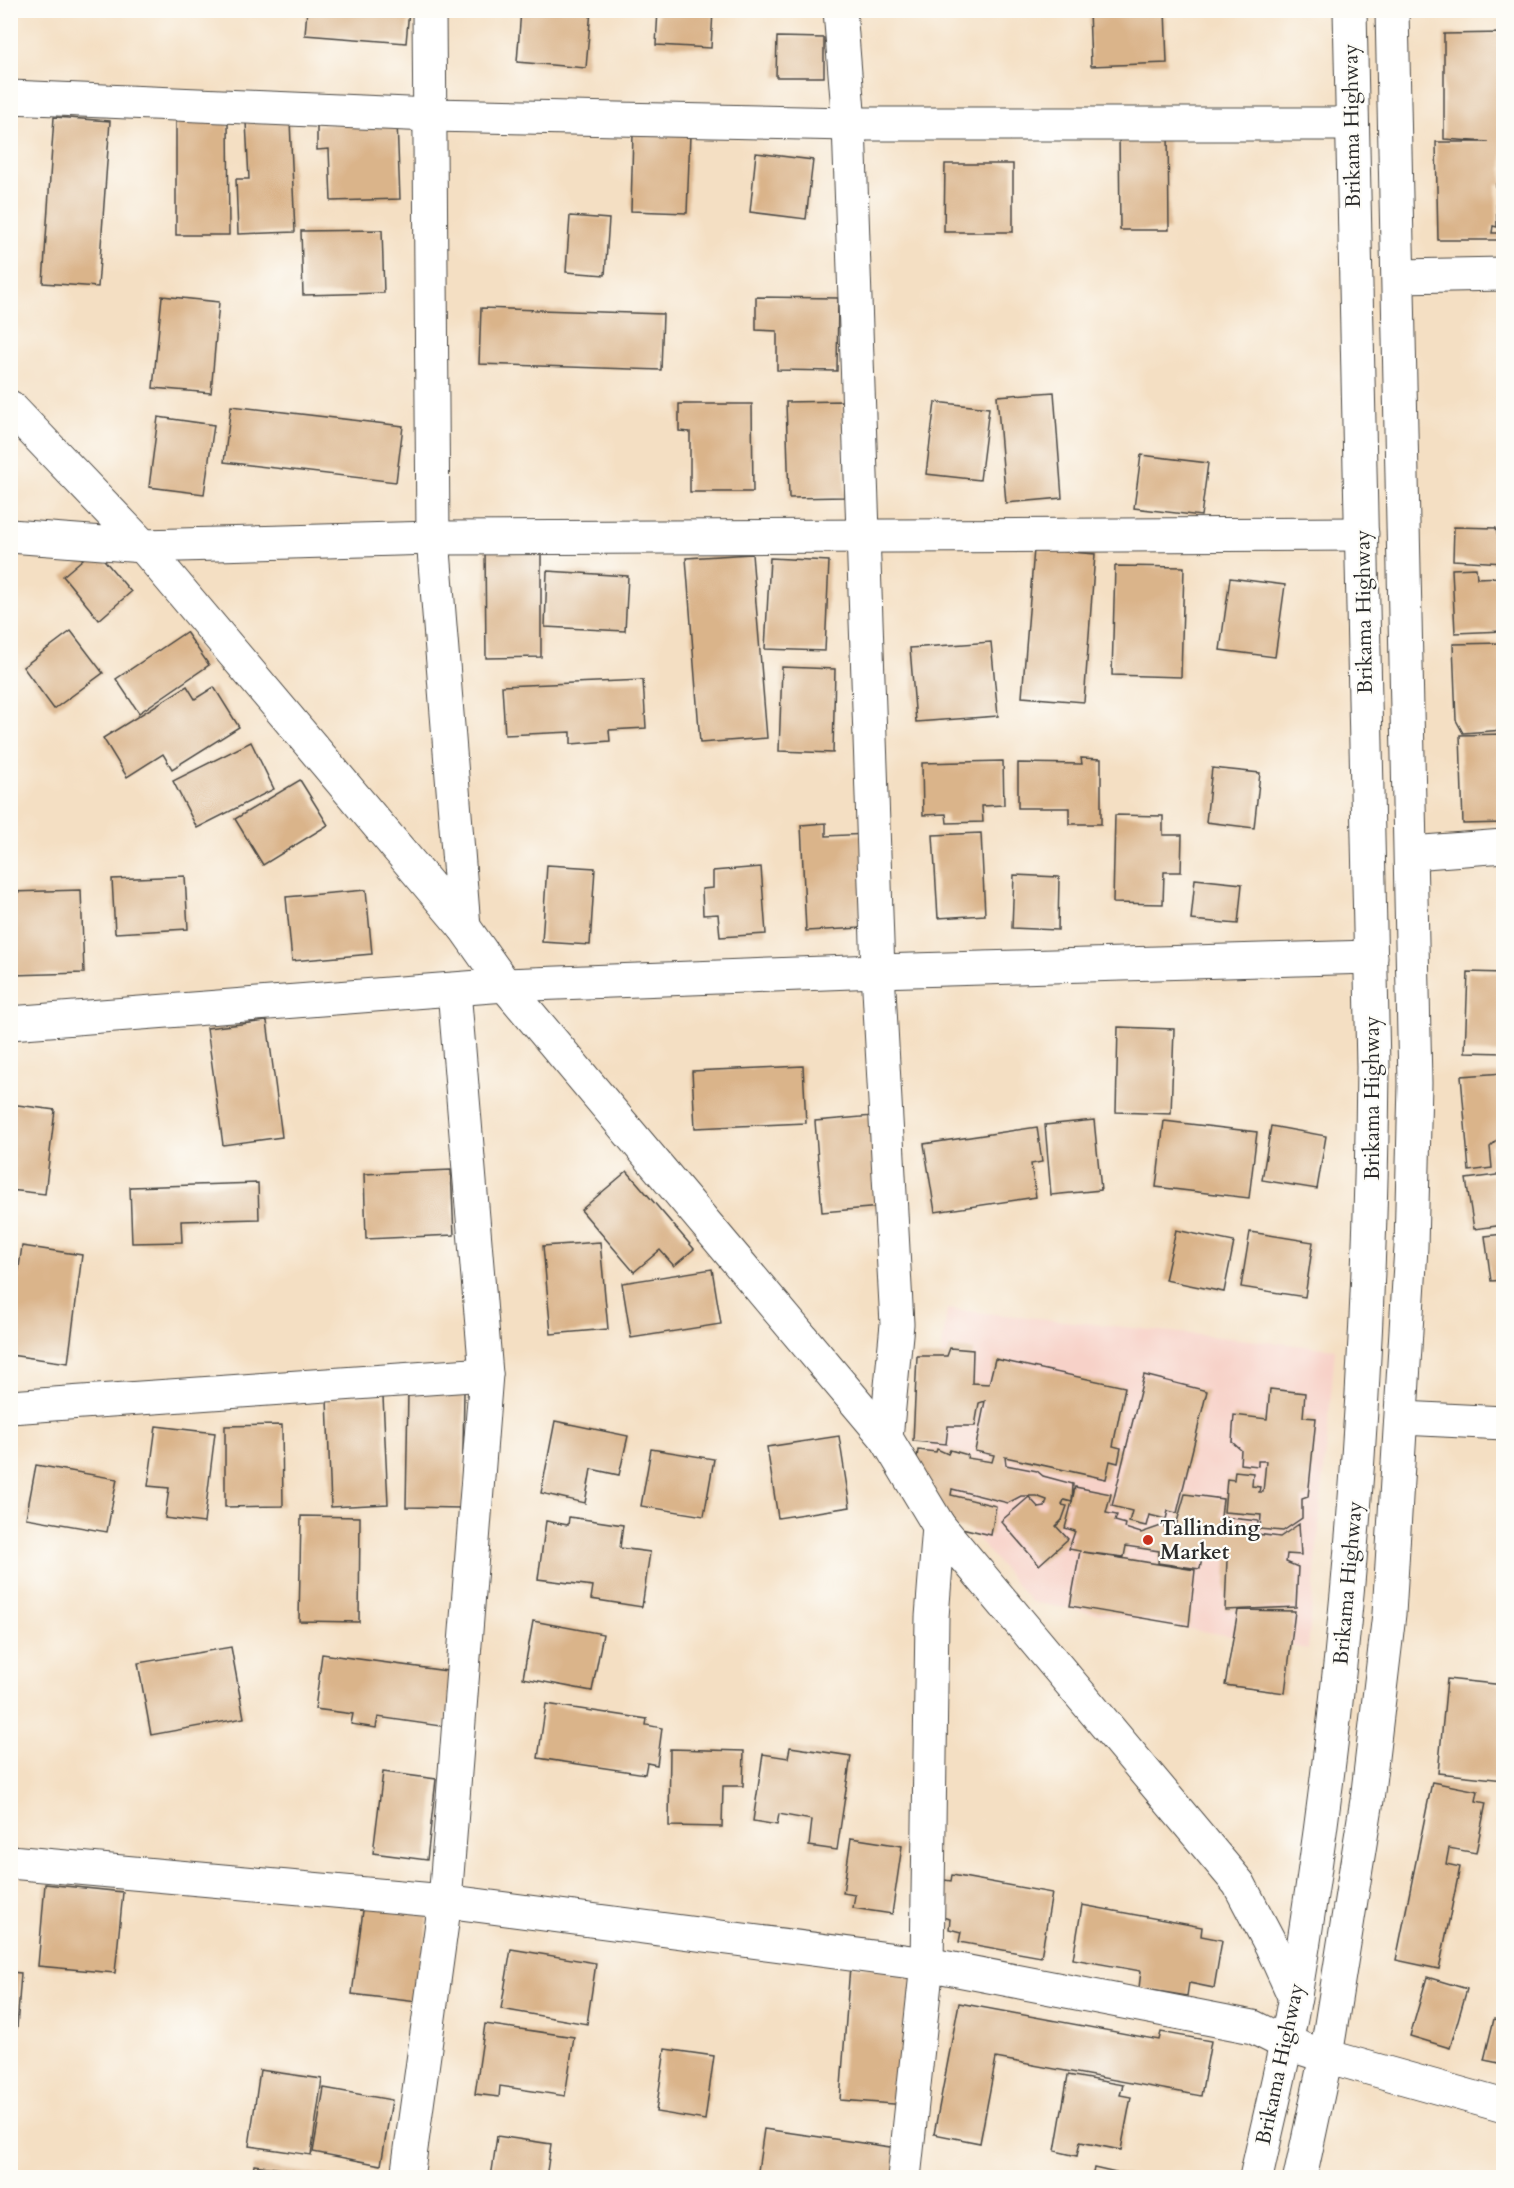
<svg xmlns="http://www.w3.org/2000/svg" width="1514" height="2188" font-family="Cardo,serif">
<rect width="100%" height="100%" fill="#fdfcf7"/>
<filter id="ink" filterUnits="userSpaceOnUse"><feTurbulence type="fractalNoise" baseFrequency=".0167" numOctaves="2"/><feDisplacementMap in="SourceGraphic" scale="12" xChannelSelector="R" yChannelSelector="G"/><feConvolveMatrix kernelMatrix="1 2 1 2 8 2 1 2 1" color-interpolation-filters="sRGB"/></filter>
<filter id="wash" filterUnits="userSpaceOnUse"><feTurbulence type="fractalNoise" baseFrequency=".008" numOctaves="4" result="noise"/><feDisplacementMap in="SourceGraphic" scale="24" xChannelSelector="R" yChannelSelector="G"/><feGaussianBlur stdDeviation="1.35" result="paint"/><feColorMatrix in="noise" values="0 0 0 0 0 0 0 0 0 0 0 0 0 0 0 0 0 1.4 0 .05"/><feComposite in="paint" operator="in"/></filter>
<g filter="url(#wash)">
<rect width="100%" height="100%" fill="#f4dfc3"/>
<polygon fill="#f7d1c8" points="947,1309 1335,1349 1308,1649 1031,1602 926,1478"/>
<g id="blocks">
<g fill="#dab48a">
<polygon points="307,10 409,10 406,43 305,35"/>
<polygon points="521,10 591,10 586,68 517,62"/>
<polygon points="658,10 713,10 711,48 656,45"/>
<polygon points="1089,10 1165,10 1167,63 1091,66"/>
<polygon points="1504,33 1502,184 1496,184 1497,227 1493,226 1492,233 1504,233 1504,240 1438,240 1436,142 1489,142 1444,139 1444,34"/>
<polygon points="777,37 824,38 824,77 776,77"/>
<polygon points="54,117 110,121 98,287 43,283"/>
<polygon points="176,119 228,119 229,235 176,235"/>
<polygon points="290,121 295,232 238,234 236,179 249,179 246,122"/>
<polygon points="397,122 400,199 331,201 329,149 317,150 317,125"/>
<polygon points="1119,129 1168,129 1169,230 1120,230"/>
<polygon points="633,133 690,134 687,213 631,211"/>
<polygon points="756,153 813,160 806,219 750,212"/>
<polygon points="945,164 1013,164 1013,232 944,232"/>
<polygon points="570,216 609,219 605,275 566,272"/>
<polygon points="382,230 384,293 303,295 301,231"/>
<polygon points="162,296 219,302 211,393 153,388"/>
<polygon points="756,297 838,298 837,371 777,370 777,331 756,330"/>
<polygon points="481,308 663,314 661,370 479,364"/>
<polygon points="1054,392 1062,498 1006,503 997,396"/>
<polygon points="843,401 845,497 789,498 786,402"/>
<polygon points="935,402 989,408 980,480 926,474"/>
<polygon points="679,404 752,404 753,492 690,492 690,432 679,431"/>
<polygon points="231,406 403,426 396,482 224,462"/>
<polygon points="158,417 214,425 204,494 149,487"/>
<polygon points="1141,455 1208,463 1201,516 1134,508"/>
<polygon points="1454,527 1496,528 1499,540 1504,540 1504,563 1453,560"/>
<polygon points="485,546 541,546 541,657 486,658"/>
<polygon points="95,549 131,592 99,620 63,576"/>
<polygon points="1034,549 1095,554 1084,702 1022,697"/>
<polygon points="752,554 767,738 700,743 686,558"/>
<polygon points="770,558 829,561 825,651 765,649"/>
<polygon points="1115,566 1184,567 1181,677 1112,675"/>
<polygon points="1476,568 1477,578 1504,577 1504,631 1455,633 1452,569"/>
<polygon points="547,571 628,576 625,631 545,627"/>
<polygon points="1230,578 1285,585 1275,657 1220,650"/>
<polygon points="71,631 103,673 54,709 23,667"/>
<polygon points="186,632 209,665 139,713 116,679"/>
<polygon points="991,642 998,716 916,722 910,648"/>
<polygon points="1504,643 1504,730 1463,733 1456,720 1453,644"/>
<polygon points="782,667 835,669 833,753 779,751"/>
<polygon points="643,680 646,728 609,730 610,741 571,744 571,732 505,735 502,686"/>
<polygon points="187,686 195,699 214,687 239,727 172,769 163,754 127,777 103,738"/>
<polygon points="1504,734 1504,823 1463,824 1460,735"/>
<polygon points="251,742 274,789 197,828 173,781"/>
<polygon points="1081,758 1101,759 1101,824 1069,824 1069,808 1018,808 1018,763 1082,764"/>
<polygon points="1003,761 1004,805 982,806 983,822 947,823 946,814 923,815 922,763"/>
<polygon points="1212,768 1260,773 1254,828 1206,822"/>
<polygon points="300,780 328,825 263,865 235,819"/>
<polygon points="1115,815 1163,816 1163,835 1182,835 1181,872 1164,872 1163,904 1113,903"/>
<polygon points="826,823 826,836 868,834 862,928 806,931 801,825"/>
<polygon points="981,833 985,915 938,918 933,835"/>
<polygon points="547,865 595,868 590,945 542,942"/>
<polygon points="761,867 766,934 720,937 718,914 703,915 702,889 713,888 713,871"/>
<polygon points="1014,875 1059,877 1058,930 1012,928"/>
<polygon points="185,876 188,929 115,933 112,879"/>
<polygon points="1195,879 1242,884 1238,924 1191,920"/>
<polygon points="81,890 84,973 12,975 10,892"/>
<polygon points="366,890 372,954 292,961 286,897"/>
<polygon points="1468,972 1504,973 1504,1053 1465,1052"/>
<polygon points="267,1021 282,1137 223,1145 207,1028"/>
<polygon points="1118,1027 1174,1029 1171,1114 1116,1112"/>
<polygon points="803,1066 806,1123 695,1128 692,1071"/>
<polygon points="1504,1073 1504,1133 1490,1147 1492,1168 1469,1171 1461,1076"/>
<polygon points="10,1104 55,1110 45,1194 10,1190"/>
<polygon points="873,1116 881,1207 822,1212 815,1121"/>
<polygon points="1094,1120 1101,1190 1051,1195 1045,1125"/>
<polygon points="1164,1121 1257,1132 1249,1198 1156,1187"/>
<polygon points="1271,1126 1326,1136 1317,1189 1262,1180"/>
<polygon points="1037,1127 1042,1162 1031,1164 1036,1197 935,1212 924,1144"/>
<polygon points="451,1170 454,1235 366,1239 364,1174"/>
<polygon points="627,1171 694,1249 674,1266 660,1250 634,1272 581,1210"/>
<polygon points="1504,1174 1504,1225 1474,1229 1466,1179"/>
<polygon points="258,1183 259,1219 181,1221 182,1242 132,1243 130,1187"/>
<polygon points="1176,1230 1234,1242 1224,1292 1165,1280"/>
<polygon points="1250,1232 1313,1242 1305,1297 1241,1287"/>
<polygon points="1504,1234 1504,1280 1491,1281 1485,1236"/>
<polygon points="600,1242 608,1329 551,1334 543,1246"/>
<polygon points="22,1246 82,1255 68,1363 10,1355 10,1331"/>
<polygon points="712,1269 721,1324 631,1338 622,1283"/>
<polygon points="950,1348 973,1350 972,1383 989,1384 995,1359 1125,1387 1113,1446 1121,1448 1118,1463 1110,1461 1106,1479 1005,1457 1006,1465 1037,1471 1043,1476 1073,1484 1072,1502 1075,1487 1111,1494 1106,1513 1117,1515 1115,1521 1126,1524 1125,1528 1141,1533 1161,1526 1175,1529 1185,1494 1223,1499 1221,1517 1258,1521 1257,1534 1280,1537 1299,1524 1301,1555 1287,1554 1286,1562 1298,1567 1296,1607 1225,1610 1227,1559 1203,1553 1200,1569 1158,1563 1159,1551 1126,1546 1124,1557 1083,1552 1195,1570 1189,1626 1070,1606 1080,1551 1069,1549 1075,1531 1065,1528 1072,1502 1064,1500 1062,1505 1067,1506 1062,1520 1056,1526 1068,1539 1039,1565 1001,1521 1029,1497 1039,1508 1045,1507 1047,1500 1036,1496 1021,1496 1008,1503 952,1489 951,1495 996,1506 991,1535 945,1524 914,1481 918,1450 936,1452 937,1449 948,1454 950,1450 968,1455 967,1458 992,1462 994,1455 975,1451 985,1401 979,1403 975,1426 948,1426 946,1444 913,1441 917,1356 947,1356"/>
<polygon points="1144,1375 1207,1391 1177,1513 1168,1511 1166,1519 1149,1515 1146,1526 1129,1522 1132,1511 1112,1506"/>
<polygon points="1270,1389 1305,1393 1303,1417 1316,1418 1308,1497 1302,1499 1302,1518 1283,1531 1260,1529 1261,1515 1224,1512 1227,1479 1234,1480 1235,1471 1253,1473 1252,1486 1260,1487 1259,1492 1263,1492 1266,1461 1258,1461 1258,1466 1240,1464 1241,1450 1232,1442 1234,1415 1267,1419"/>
<polygon points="408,1391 464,1392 462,1508 406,1507"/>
<polygon points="383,1397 388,1504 331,1507 327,1399"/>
<polygon points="555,1421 628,1436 619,1475 591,1469 585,1503 541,1493"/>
<polygon points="282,1425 283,1506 225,1507 225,1426"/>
<polygon points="156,1426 215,1433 204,1523 165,1518 169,1488 148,1486"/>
<polygon points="839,1436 850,1507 778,1518 767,1447"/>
<polygon points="651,1449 714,1459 704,1516 641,1506"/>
<polygon points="36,1465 117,1479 107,1532 26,1518"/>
<polygon points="301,1516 360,1517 359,1622 299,1621"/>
<polygon points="569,1517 623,1525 620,1548 650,1552 642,1607 591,1599 593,1586 538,1579 546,1521 568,1525"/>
<polygon points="1238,1610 1295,1611 1285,1693 1225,1685"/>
<polygon points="533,1621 603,1634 592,1691 523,1678"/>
<polygon points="231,1647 244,1718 151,1735 138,1663"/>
<polygon points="322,1654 454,1672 447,1727 378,1717 376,1728 351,1724 353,1714 315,1709"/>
<polygon points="1447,1679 1504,1685 1504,1780 1438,1773"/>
<polygon points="546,1704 647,1719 646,1725 662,1728 657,1765 647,1763 645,1774 538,1758"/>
<polygon points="790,1747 851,1756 837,1850 809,1846 812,1820 779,1814 777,1825 753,1821 763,1754 788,1758"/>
<polygon points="670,1749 744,1751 743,1786 723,1786 722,1827 669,1826"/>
<polygon points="383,1772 436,1779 427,1860 373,1853"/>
<polygon points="1432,1782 1478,1791 1476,1801 1486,1803 1476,1853 1449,1848 1446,1864 1460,1867 1439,1969 1396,1960"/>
<polygon points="851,1838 902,1846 892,1914 853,1908 855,1895 843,1893"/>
<polygon points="952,1875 1052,1893 1041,1957 959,1942 961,1932 949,1929 950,1919 938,1916 945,1880 951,1881"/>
<polygon points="45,1884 123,1892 115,1973 38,1966"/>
<polygon points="364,1903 429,1912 417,2002 352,1994"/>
<polygon points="1082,1905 1202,1927 1201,1936 1222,1940 1214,1988 1189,1983 1187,1996 1139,1988 1141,1971 1073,1959"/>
<polygon points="511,1949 596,1963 587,2024 501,2009"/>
<polygon points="850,1966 917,1971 907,2105 840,2100"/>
<polygon points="10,1972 21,1973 17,2028 10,2027"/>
<polygon points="1427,1977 1467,1989 1450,2048 1410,2036"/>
<polygon points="959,2003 1159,2040 1161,2032 1211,2041 1201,2096 996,2058 980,2143 934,2134"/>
<polygon points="1494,2019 1504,2021 1504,2064 1484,2060"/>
<polygon points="485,2024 574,2037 565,2096 500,2086 499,2097 475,2094"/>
<polygon points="665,2049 714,2056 705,2120 656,2112"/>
<polygon points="260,2070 322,2079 311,2155 249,2146"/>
<polygon points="1068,2075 1123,2085 1120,2095 1131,2097 1121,2150 1080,2142 1077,2156 1055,2151"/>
<polygon points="324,2088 392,2100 381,2165 313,2152"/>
<polygon points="764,2129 904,2149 900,2178 757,2178"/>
<polygon points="497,2136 551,2144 546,2178 491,2178"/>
<polygon points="254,2165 330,2176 330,2178 252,2178"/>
<polygon points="1094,2168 1134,2177 1134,2178 1092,2178"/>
</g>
</g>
</g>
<g filter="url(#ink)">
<use href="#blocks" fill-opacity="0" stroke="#494642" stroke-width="1.5"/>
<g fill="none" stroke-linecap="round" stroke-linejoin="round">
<g stroke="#494642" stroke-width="35">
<g id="minor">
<polyline points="429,10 433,538 464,927"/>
<polyline points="840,10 849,124 878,971 897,1324 886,1438"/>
<polyline points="10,97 431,115 849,124 1351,124"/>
<polyline points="1399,276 1504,274"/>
<polyline points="10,407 143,546 464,927 505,985 886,1438 939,1526 1239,1884 1271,1945 1295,1998"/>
<polyline points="10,536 143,546 433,538 1362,534"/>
<polyline points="1411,853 1504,846"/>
<polyline points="10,1023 505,985 878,971 1371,957"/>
<polyline points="10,1407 486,1374"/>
<polyline points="1402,1418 1504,1423"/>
<polyline points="10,1862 445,1901 927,1964 1253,2027 1285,2043 1326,2056"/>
<polyline points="407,2178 445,1901 486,1374 454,990"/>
<polyline points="904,2178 927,1964 932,1617 939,1526"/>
</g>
</g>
<g stroke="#494642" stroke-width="35">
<polyline id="tertiary" points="1326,2056 1504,2106"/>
</g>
<g stroke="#494642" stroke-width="35">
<g id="trunk">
<path d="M 1256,2178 C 1269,2117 1285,2057 1295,1996 C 1347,1689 1370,1378 1373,1067 L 1350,10"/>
<polyline points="1300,2178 1326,2056 1367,1800 1389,1614 1411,1247 1415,1083 1392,10"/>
</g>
</g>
<use href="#minor" stroke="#fff" stroke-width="33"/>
<use href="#tertiary" stroke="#fff" stroke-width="33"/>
<use href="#trunk" stroke="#fff" stroke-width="33"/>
</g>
</g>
<circle fill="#c8321e" stroke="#fdfcf7" stroke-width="2" cx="1148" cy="1540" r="6"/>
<g text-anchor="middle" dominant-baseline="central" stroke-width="4.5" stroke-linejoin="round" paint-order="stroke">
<g font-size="21" fill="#2b2b2b" stroke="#fdfcf7">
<text transform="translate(1352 126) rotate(-91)">Brikama Highway</text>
<text transform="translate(1364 612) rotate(-91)">Brikama Highway</text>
<text transform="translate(1372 1098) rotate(-90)">Brikama Highway</text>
<text transform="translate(1348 1583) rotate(-85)">Brikama Highway</text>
<text transform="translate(1280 2064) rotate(-78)">Brikama Highway</text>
</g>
<g font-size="21" font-weight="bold" fill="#2b2b2b" stroke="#fdfcf7" text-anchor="start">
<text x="1160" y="1528">Tallinding<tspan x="1160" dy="24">Market</tspan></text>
</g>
</g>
<rect width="1514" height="2188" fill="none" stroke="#fdfcf7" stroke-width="36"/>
</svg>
